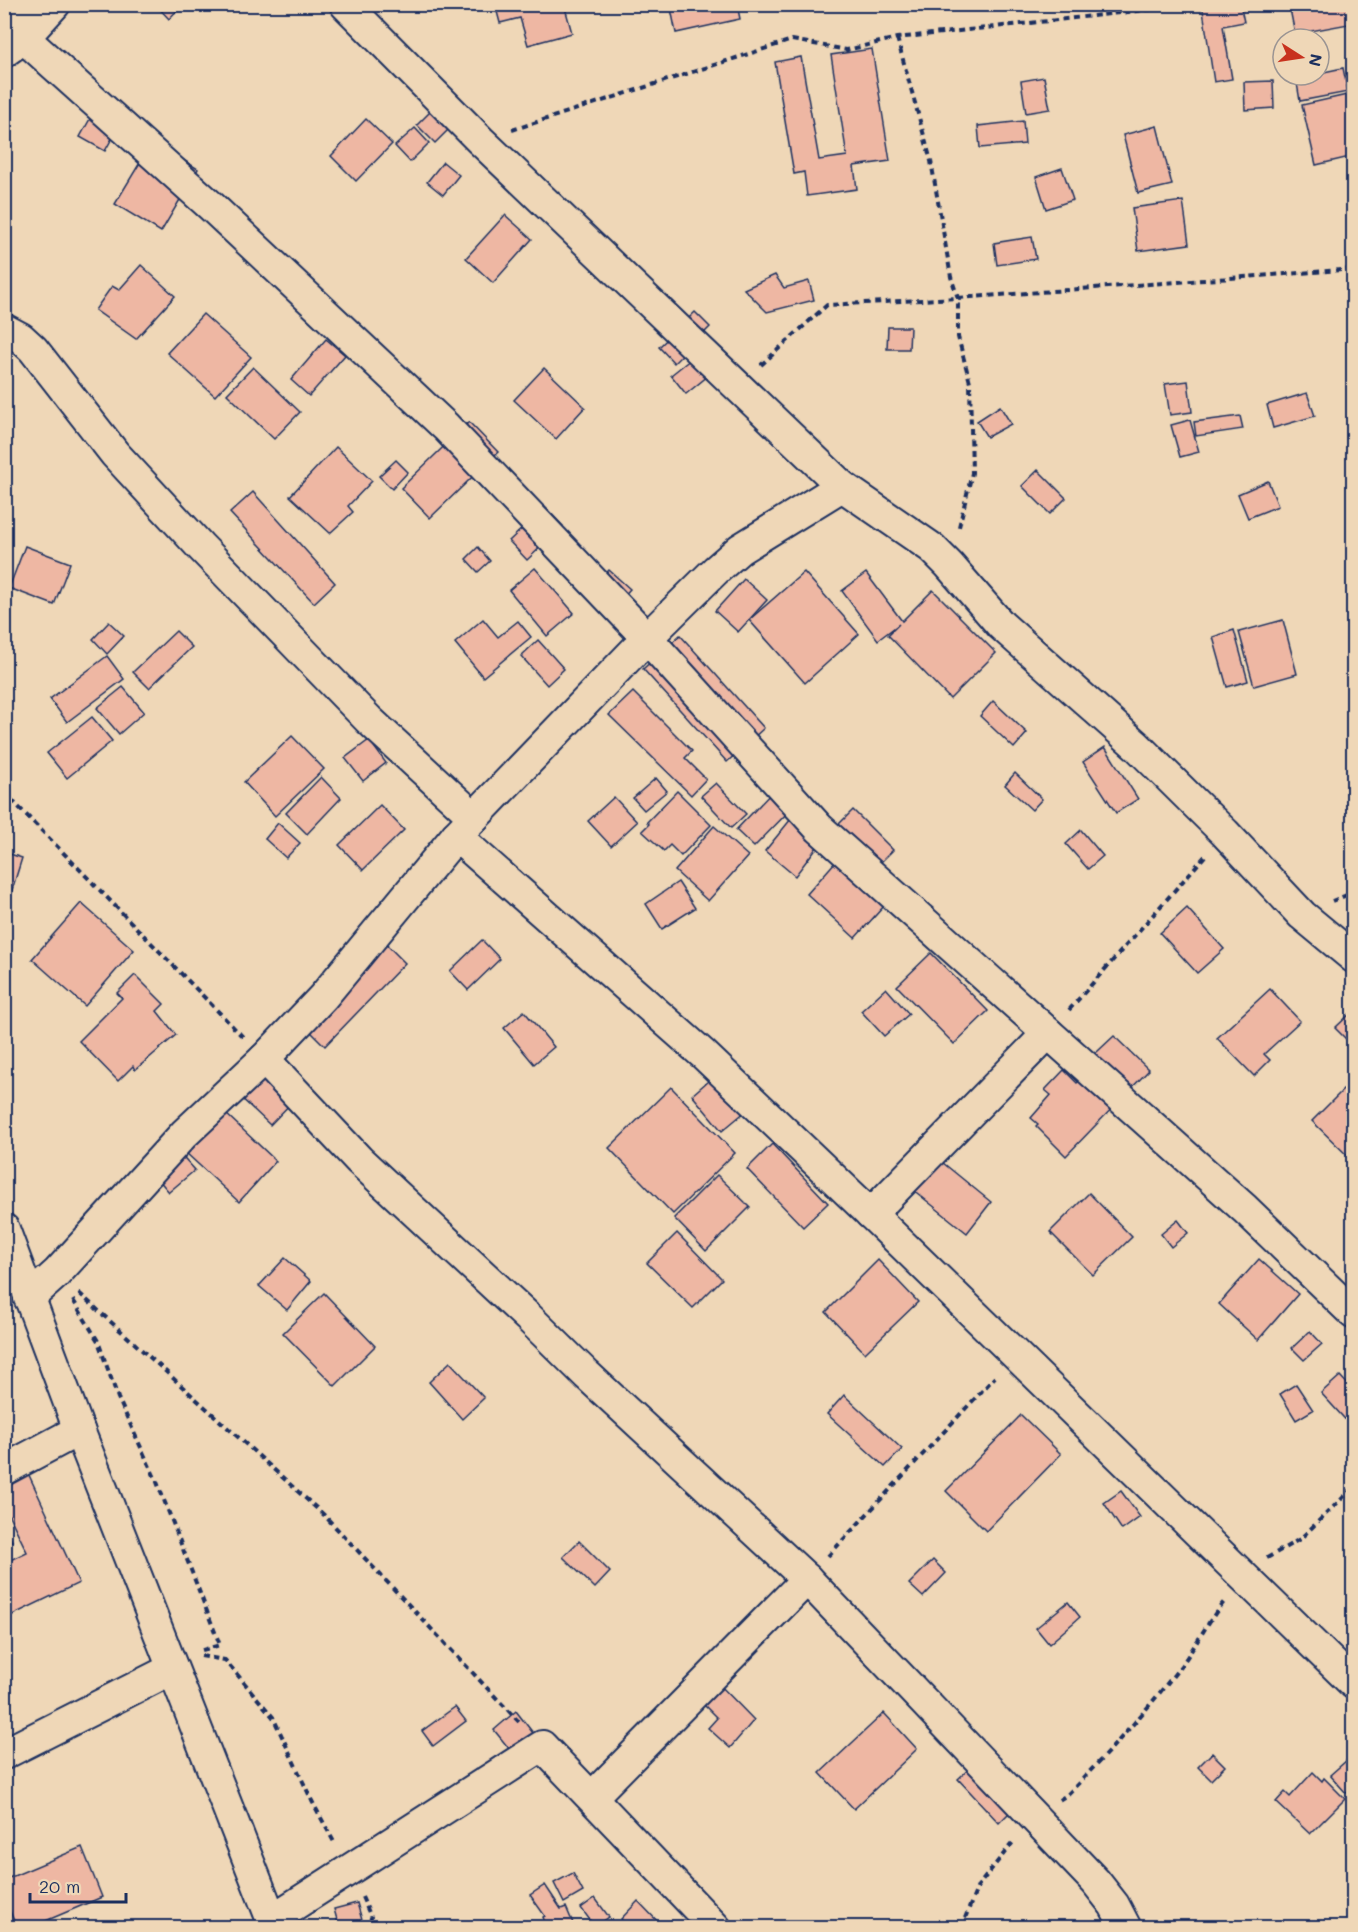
<svg xmlns="http://www.w3.org/2000/svg" width="1358" height="1932" font-family="Mali,sans-serif">
<rect width="100%" height="100%" fill="#efd7b7"/>
<filter id="ink" filterUnits="userSpaceOnUse"><feTurbulence type="fractalNoise" baseFrequency=".0167" numOctaves="2"/><feDisplacementMap in="SourceGraphic" scale="12" xChannelSelector="R" yChannelSelector="G"/><feConvolveMatrix kernelMatrix="1 2 1 2 8 2 1 2 1" color-interpolation-filters="sRGB"/></filter>
<g filter="url(#ink)">
<g fill="#eeb7a3" stroke="#1b2f5e" stroke-width="1.5">
<polygon points="155,4 183,4 169,19"/>
<polygon points="495,4 564,4 572,33 528,45 520,18 500,23"/>
<polygon points="670,4 737,4 740,19 676,33"/>
<polygon points="1202,4 1240,4 1244,22 1223,26 1232,79 1214,82"/>
<polygon points="1289,4 1354,4 1354,23 1295,34"/>
<polygon points="872,49 890,161 854,166 857,189 807,196 804,172 794,174 775,62 801,57 819,160 847,156 831,55"/>
<polygon points="1343,68 1348,92 1300,101 1296,77 1319,75 1319,73"/>
<polygon points="1044,77 1050,109 1026,113 1021,81"/>
<polygon points="1273,81 1274,108 1245,110 1244,82"/>
<polygon points="1347,95 1354,122 1354,156 1316,165 1302,105"/>
<polygon points="101,99 126,113 105,151 80,137"/>
<polygon points="442,100 460,118 435,143 417,125"/>
<polygon points="366,119 392,144 356,181 331,156"/>
<polygon points="1023,121 1025,144 980,148 978,126"/>
<polygon points="1157,126 1172,185 1138,193 1123,135"/>
<polygon points="415,128 429,143 410,162 395,146"/>
<polygon points="153,141 198,169 161,232 115,204"/>
<polygon points="443,162 459,175 443,195 427,182"/>
<polygon points="1062,168 1073,200 1046,209 1036,177"/>
<polygon points="1183,201 1189,244 1138,251 1132,208"/>
<polygon points="505,215 532,239 493,283 466,258"/>
<polygon points="1032,237 1036,259 997,265 994,243"/>
<polygon points="141,265 175,296 136,339 95,310 112,286 119,290"/>
<polygon points="775,275 784,288 809,281 814,300 767,312 744,289"/>
<polygon points="695,312 710,327 674,363 659,347"/>
<polygon points="203,314 251,357 215,396 167,353"/>
<polygon points="888,327 910,327 909,349 887,349"/>
<polygon points="326,339 345,355 309,396 291,380"/>
<polygon points="706,347 720,366 686,394 671,375"/>
<polygon points="253,367 300,412 274,439 227,394"/>
<polygon points="544,368 585,407 556,439 514,400"/>
<polygon points="1188,381 1192,412 1170,415 1165,384"/>
<polygon points="1307,393 1315,416 1273,428 1267,405"/>
<polygon points="1000,406 1011,424 987,437 977,421"/>
<polygon points="1240,416 1243,429 1196,436 1194,422"/>
<polygon points="1190,420 1199,452 1180,457 1171,425"/>
<polygon points="469,422 498,452 430,518 401,488"/>
<polygon points="336,447 372,481 348,506 353,512 330,533 290,496"/>
<polygon points="396,460 408,472 392,489 379,476"/>
<polygon points="1038,470 1066,498 1050,514 1022,486"/>
<polygon points="1268,481 1278,506 1248,518 1238,494"/>
<polygon points="253,492 335,583 314,603 230,513"/>
<polygon points="545,507 563,526 527,560 509,541"/>
<polygon points="25,546 70,563 54,605 9,588"/>
<polygon points="478,547 490,561 478,572 466,559"/>
<polygon points="535,568 574,613 547,636 509,590"/>
<polygon points="609,570 630,589 610,611 589,592"/>
<polygon points="804,572 859,634 805,683 749,620"/>
<polygon points="866,573 902,621 933,590 996,653 950,699 888,635 899,624 878,640 842,591"/>
<polygon points="744,579 767,600 738,632 715,611"/>
<polygon points="483,619 498,637 518,621 531,637 483,677 455,643"/>
<polygon points="1283,620 1297,674 1254,686 1239,632"/>
<polygon points="109,622 124,636 107,654 93,639"/>
<polygon points="1234,630 1248,681 1227,687 1213,637"/>
<polygon points="176,631 192,647 149,688 133,672"/>
<polygon points="680,635 764,728 727,762 643,669"/>
<polygon points="538,640 564,669 547,685 521,656"/>
<polygon points="107,656 124,679 67,722 50,699"/>
<polygon points="123,687 144,712 119,734 97,708"/>
<polygon points="633,692 692,751 685,758 706,779 691,795 609,715"/>
<polygon points="993,701 1027,733 1014,748 980,716"/>
<polygon points="92,717 112,741 67,778 47,753"/>
<polygon points="292,736 324,769 275,816 244,782"/>
<polygon points="369,740 386,763 363,781 345,758"/>
<polygon points="1105,747 1138,799 1116,813 1083,762"/>
<polygon points="1015,773 1042,799 1032,810 1005,785"/>
<polygon points="321,777 341,798 307,834 286,813"/>
<polygon points="656,778 667,791 644,810 633,798"/>
<polygon points="716,783 746,814 731,828 701,796"/>
<polygon points="775,789 793,807 754,847 736,830"/>
<polygon points="677,791 711,825 681,856 670,845 664,851 642,831 649,824 647,822"/>
<polygon points="614,797 637,822 611,846 588,821"/>
<polygon points="380,805 404,830 363,870 339,845"/>
<polygon points="853,810 893,850 875,868 835,828"/>
<polygon points="791,819 820,843 795,876 765,851"/>
<polygon points="278,823 300,843 286,858 265,839"/>
<polygon points="714,826 748,856 708,901 675,871"/>
<polygon points="1081,830 1103,856 1088,869 1066,844"/>
<polygon points="4,852 22,858 7,906 4,905"/>
<polygon points="836,861 885,905 855,938 807,894"/>
<polygon points="678,882 695,908 662,929 646,904"/>
<polygon points="81,903 134,950 85,1006 32,959"/>
<polygon points="1187,908 1224,949 1197,973 1160,933"/>
<polygon points="381,939 405,963 325,1046 301,1022"/>
<polygon points="482,940 500,959 468,990 450,971"/>
<polygon points="931,953 988,1011 954,1044 897,986"/>
<polygon points="135,975 164,1004 157,1011 176,1035 135,1070 133,1066 118,1081 79,1041 122,998 117,993"/>
<polygon points="886,988 909,1014 884,1036 861,1011"/>
<polygon points="1270,989 1300,1021 1264,1054 1270,1060 1254,1076 1217,1038"/>
<polygon points="1354,1010 1354,1047 1335,1028"/>
<polygon points="524,1011 554,1047 534,1064 504,1028"/>
<polygon points="1114,1036 1149,1070 1066,1156 1036,1126 1038,1124 1031,1118 1051,1095 1045,1090 1064,1070 1077,1083 1088,1073 1082,1066"/>
<polygon points="263,1063 297,1097 270,1125 235,1092"/>
<polygon points="715,1075 746,1111 722,1131 692,1095"/>
<polygon points="1353,1080 1354,1081 1354,1162 1312,1121"/>
<polygon points="671,1087 735,1153 673,1214 609,1148"/>
<polygon points="223,1111 276,1161 239,1202 185,1152"/>
<polygon points="772,1144 828,1203 803,1227 747,1169"/>
<polygon points="177,1150 195,1170 169,1192 152,1172"/>
<polygon points="932,1154 991,1202 967,1233 907,1185"/>
<polygon points="717,1175 750,1207 706,1251 674,1218"/>
<polygon points="1089,1193 1132,1237 1093,1275 1050,1232"/>
<polygon points="1178,1220 1188,1233 1171,1247 1161,1234"/>
<polygon points="677,1233 722,1279 693,1308 647,1263"/>
<polygon points="285,1258 311,1281 287,1310 259,1286"/>
<polygon points="1259,1259 1298,1294 1258,1340 1219,1304"/>
<polygon points="878,1260 918,1302 865,1353 826,1312"/>
<polygon points="324,1293 375,1346 335,1386 283,1333"/>
<polygon points="1310,1331 1322,1344 1304,1360 1292,1348"/>
<polygon points="450,1362 484,1398 462,1419 429,1382"/>
<polygon points="1340,1376 1354,1391 1354,1429 1321,1393"/>
<polygon points="1296,1384 1313,1410 1296,1420 1280,1394"/>
<polygon points="844,1395 902,1449 885,1467 827,1414"/>
<polygon points="1021,1415 1061,1454 986,1531 946,1491"/>
<polygon points="28,1473 79,1583 4,1619 4,1563 27,1552 4,1505 4,1484"/>
<polygon points="1121,1491 1140,1517 1122,1530 1104,1503"/>
<polygon points="4,1526 12,1541 4,1545"/>
<polygon points="579,1541 610,1572 595,1588 563,1557"/>
<polygon points="933,1560 946,1573 923,1597 909,1584"/>
<polygon points="1068,1602 1080,1617 1049,1644 1036,1628"/>
<polygon points="714,1679 754,1720 730,1748 708,1728 717,1718 696,1697"/>
<polygon points="455,1707 466,1721 433,1746 422,1731"/>
<polygon points="516,1711 533,1733 511,1751 494,1730"/>
<polygon points="884,1713 917,1749 854,1809 820,1773"/>
<polygon points="1212,1753 1225,1766 1211,1780 1198,1767"/>
<polygon points="1354,1754 1354,1787 1346,1793 1330,1775"/>
<polygon points="974,1764 1015,1807 999,1823 958,1779"/>
<polygon points="1313,1772 1322,1781 1324,1778 1345,1799 1310,1834 1276,1802 1285,1792 1290,1797"/>
<polygon points="82,1847 102,1897 29,1928 17,1928 4,1897 4,1880"/>
<polygon points="573,1873 583,1892 564,1903 554,1883"/>
<polygon points="545,1885 561,1909 566,1907 575,1928 547,1928 543,1917 545,1916 530,1895"/>
<polygon points="595,1898 609,1917 595,1927 581,1908"/>
<polygon points="638,1901 664,1928 629,1928 621,1919"/>
<polygon points="357,1903 362,1920 339,1927 334,1909"/>
</g>
<g fill="none" stroke-linecap="round" stroke-linejoin="round">
<g stroke="#1b2f5e" stroke-width="34">
<g id="minor">
<polyline points="28,4 24,38 211,206 446,427 647,638 819,828 1245,1209 1354,1314"/>
<polyline points="345,4 480,140 842,486 932,548 949,565 1001,625 1136,745 1225,833 1302,915 1354,958"/>
<polyline points="4,52 24,38 55,4"/>
<polyline points="4,329 21,338 33,349 115,454 200,546 369,720 474,817"/>
<polyline points="456,836 703,1054 871,1214 1354,1684"/>
<polyline points="264,1059 359,1160 528,1317 587,1375 807,1579 1096,1882 1114,1905 1126,1928"/>
<polyline points="871,1214 1048,1033"/>
<polyline points="4,1229 79,1430 275,1928"/>
<polyline points="29,1298 57,1273 184,1134 264,1059 323,997 456,836 647,638 716,570 740,549 842,486"/>
<polyline points="4,1470 79,1430"/>
<polyline points="4,1754 172,1669"/>
<polyline points="592,1797 807,1579"/>
<polyline points="271,1920 542,1746 716,1928"/>
</g>
</g>
<g stroke="#1b2f5e" stroke-width="4" stroke-dasharray="6 4.5" stroke-linecap="butt">
<polyline points="897,38 931,161 951,277 958,298 958,337 970,382 972,473 958,531"/>
<polyline points="512,130 792,40 847,50 897,38 1199,4"/>
<polyline points="761,365 827,305 958,298 1354,269"/>
<polyline points="4,792 243,1037"/>
<polyline points="1332,901 1354,892"/>
<polyline points="1069,1010 1205,856"/>
<polyline points="79,1293 324,1515 520,1723"/>
<polyline points="73,1300 98,1341 118,1398 157,1482 220,1645 199,1651"/>
<polyline points="828,1556 995,1377"/>
<polyline points="1267,1558 1300,1539 1354,1487"/>
<polyline points="201,1656 225,1660 273,1717 312,1801 334,1842"/>
<path d="M 1059,1800 L 1067,1795 C 1108,1753 1145,1713 1180,1667 C 1196,1646 1207,1622 1224,1602"/>
<polyline points="362,1897 371,1917 370,1928"/>
<polyline points="961,1928 978,1886 1014,1841"/>
</g>
<use href="#minor" stroke="#efd7b7" stroke-width="30"/>
</g>
</g>
<rect width="1358" height="1932" fill="none" stroke="#efd7b7" stroke-width="24"/>
<rect x="12" y="12" width="1334" height="1908" fill="none" stroke="#1b2f5e" stroke-width="2" filter="url(#ink)"/>
<g transform="translate(1301 57) rotate(102)"><circle r="28" fill="#efd7b7" stroke="#9a9493" stroke-width="1.5"/>
<path d="M0-4.5L10 22L0 15L-10 22Z" fill="#c8321e"/>
<text y="-9" font-size="16" font-weight="bold" text-anchor="middle" fill="#1b2f5e">N</text>
</g>
<path d="M30 1893v9h96v-9" fill="none" stroke="#1b2f5e" stroke-width="3"/>
<text x="39" y="1893" font-size="18" fill="#1b2f5e" stroke="#efd7b7" stroke-width="4.5" paint-order="stroke">20 m</text>
</svg>
